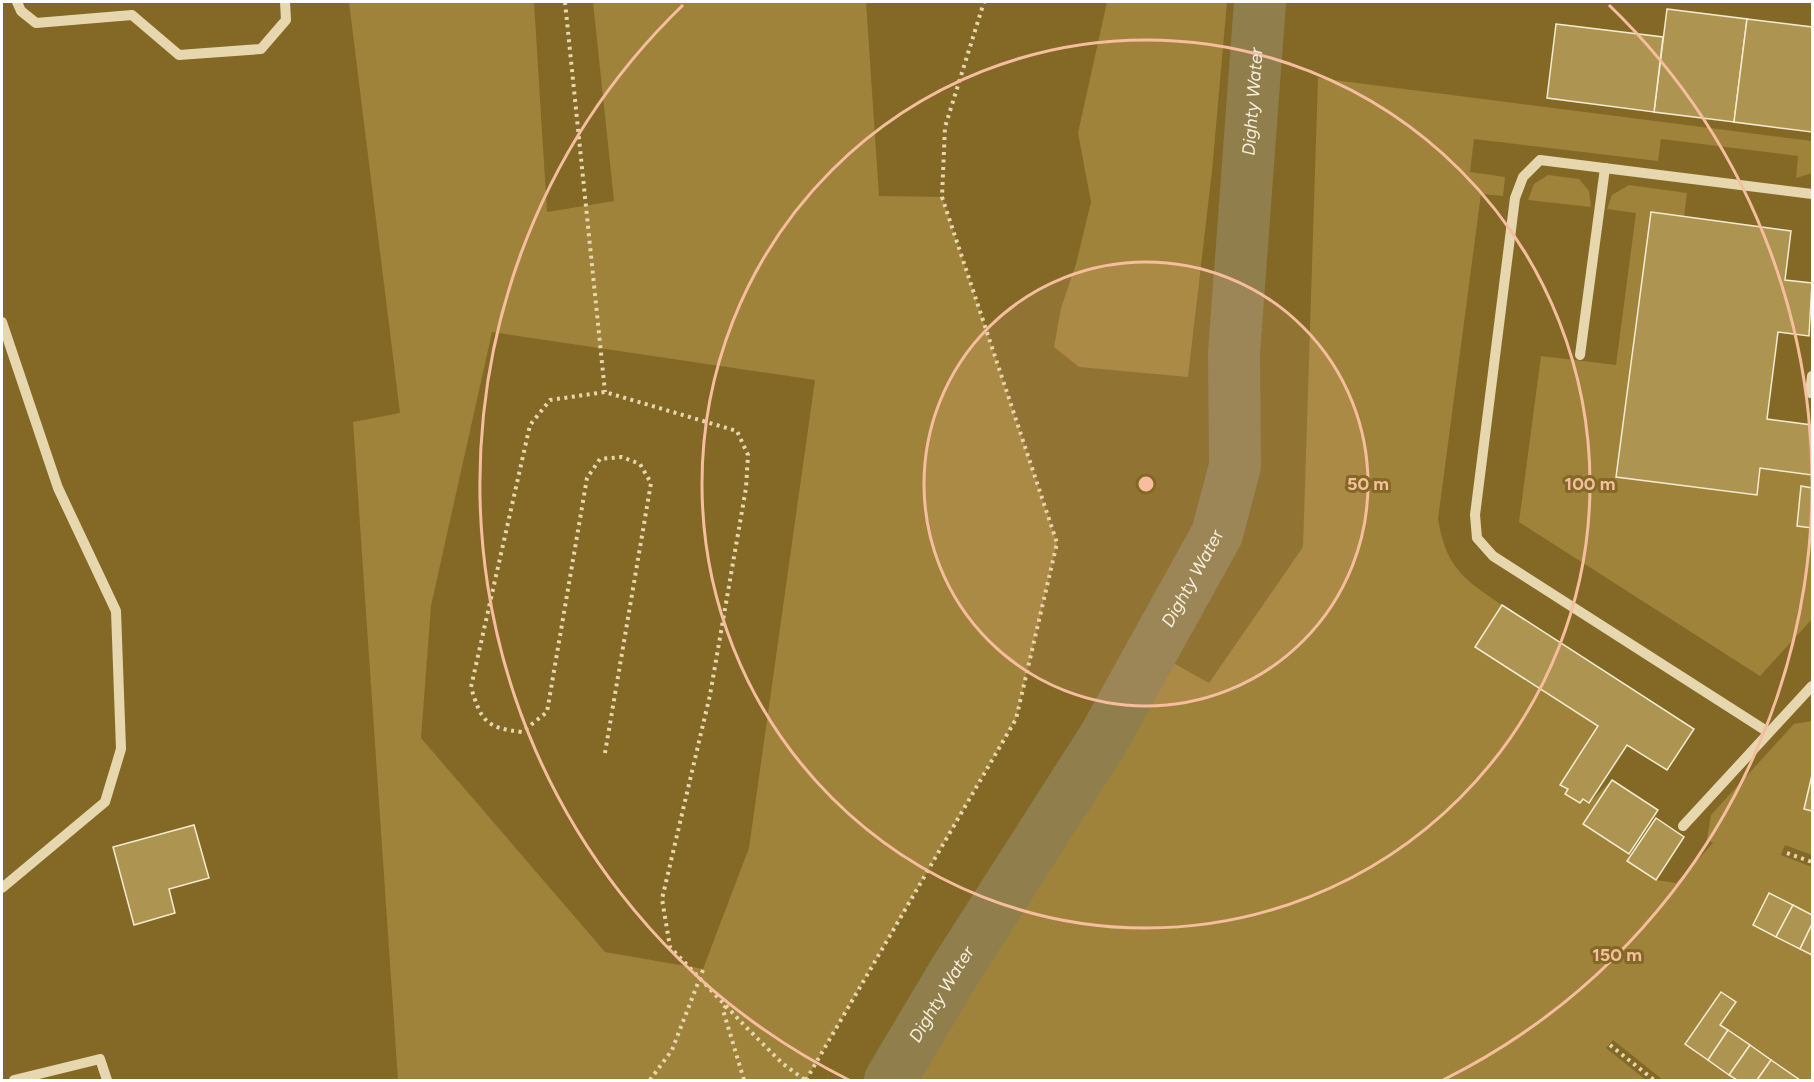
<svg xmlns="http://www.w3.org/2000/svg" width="1814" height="1082" font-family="Figtree,sans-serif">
<rect width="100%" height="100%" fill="#836925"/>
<g fill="#a0833a" fill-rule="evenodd">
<path d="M 349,2 L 534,2 L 547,212 L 614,201 L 593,2 L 866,2 L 879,196 L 942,197 L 1057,543 L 1016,719 L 806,1080 L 398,1080 L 353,422 L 400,413 ZM 492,332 L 815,380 L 749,848 L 703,969 L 605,952 L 421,738 L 431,606 Z"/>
<polygon points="1107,2 1227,2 1212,171 1188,377 1079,367 1054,347 1061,308 1076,264 1091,202 1078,133"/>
<path d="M 1318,78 L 1812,141 L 1812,173 L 1796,178 L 1798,156 L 1661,139 L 1658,161 L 1474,139 L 1470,172 L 1505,177 L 1503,196 L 1481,194 L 1438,519 C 1446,567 1463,579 1502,605 L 1475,647 L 1598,726 L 1560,785 L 1568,789 L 1565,794 L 1579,803 L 1583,799 L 1589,803 L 1612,780 L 1583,824 L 1629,854 L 1628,861 L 1656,880 L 1676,883 L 1713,843 L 1707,839 L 1711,815 L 1794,724 L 1812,721 L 1812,855 L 1785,845 L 1781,855 L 1812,867 L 1812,1080 L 1663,1080 L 1613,1040 L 1606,1048 L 1646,1080 L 890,1080 C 975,936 1070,797 1152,651 L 1209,683 L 1303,547 Z"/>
<polygon points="1548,175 1579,179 1589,191 1591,207 1528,200 1534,184"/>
<polygon points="1629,185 1687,193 1684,217 1617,476 1756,495 1760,468 1812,475 1812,619 1760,676 1519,522 1541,356 1616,365 1636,213 1607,209 1612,195"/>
</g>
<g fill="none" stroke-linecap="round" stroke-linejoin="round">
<path stroke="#907e4d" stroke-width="52" id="s1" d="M 890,1080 L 955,971 L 1104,738 L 1217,534 L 1235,466 L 1234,353 L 1260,2"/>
</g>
<g fill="#ad9451" stroke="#f6ebd1" stroke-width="1.5">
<polygon points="1667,9 1747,19 1734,122 1654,112"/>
<polygon points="1747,19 1812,27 1812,132 1734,122"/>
<polygon points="1556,24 1663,37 1654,112 1547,98"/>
<polygon points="1651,212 1791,231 1785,280 1812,283 1809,336 1778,332 1767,419 1812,425 1812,475 1760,468 1757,495 1616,477"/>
<polygon points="1801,486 1812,488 1812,528 1797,526"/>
<polygon points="1502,605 1694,729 1667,770 1627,745 1589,803 1583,799 1580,803 1565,794 1568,789 1560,785 1598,726 1475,647"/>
<polygon points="1812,775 1812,811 1804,809"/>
<polygon points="1612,780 1658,810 1629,854 1583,824"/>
<polygon points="1656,818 1684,837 1656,880 1627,861"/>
<polygon points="194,825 209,878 169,889 175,913 134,925 113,847"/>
<polygon points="1769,893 1793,905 1776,937 1753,925"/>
<polygon points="1793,905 1812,915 1812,924 1800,949 1776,937"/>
<polygon points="1812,924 1812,955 1800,949"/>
<polygon points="1721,992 1736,1002 1720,1025 1728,1030 1708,1060 1685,1044"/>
<polygon points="1728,1030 1750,1045 1729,1075 1708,1060"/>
<polygon points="1750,1045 1771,1060 1757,1080 1737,1080 1729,1075"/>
<polygon points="1771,1060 1800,1080 1757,1080"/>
</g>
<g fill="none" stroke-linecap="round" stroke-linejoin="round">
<g stroke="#e7d7ae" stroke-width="4" stroke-dasharray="3 4.5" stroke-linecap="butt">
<polyline points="565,2 605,392"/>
<path d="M 605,753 L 651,483 L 640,464 L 622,457 L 600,459 L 587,478 L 547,712 L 522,732 C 486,728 481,721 471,687 L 530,425 L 550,400 L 605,392 L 737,431 L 748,455 L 746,488 L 710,695 L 662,899 L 670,947 L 745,1026 L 782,1063 L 805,1080"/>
<polyline points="1787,853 1812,862"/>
<polyline points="726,1006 723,1010 744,1080"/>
<polyline points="1610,1045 1654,1080"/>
<polyline points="650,1080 672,1050 703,970"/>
<polyline points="806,1080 1016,719 1057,543 942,197 945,127 984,2"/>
</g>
<g stroke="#e7d7ae" stroke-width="10">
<polyline points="17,2 21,11 36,23 132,15 179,55 261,49 286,20 285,2"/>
<polyline points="2,322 58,488 116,611 121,749 105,802 2,888"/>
<polyline points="1580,355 1605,168"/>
<polyline points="1812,376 1810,393 1812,393"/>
<polyline points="1768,732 1493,556 1477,538 1475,515 1515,198 1523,177 1540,160 1812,194"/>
<polyline points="1683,826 1812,686"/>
<polyline points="14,1080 100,1059 107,1080"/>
</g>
</g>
<circle cx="1146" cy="484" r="222" fill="#f6bd9e" fill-opacity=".12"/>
<g fill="none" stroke="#f6bd9e" stroke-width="3">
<circle cx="1146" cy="484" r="222"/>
<circle cx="1146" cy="484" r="444"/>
<path d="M849 1080A666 666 0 0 1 683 5M1609 5A666 666 0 0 1 1443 1080"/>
</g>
<g text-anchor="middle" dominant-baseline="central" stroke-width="6" stroke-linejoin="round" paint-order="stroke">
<g font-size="18" font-style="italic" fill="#f7efdc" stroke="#836925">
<text stroke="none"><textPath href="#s1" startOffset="1072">Dighty Water</textPath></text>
<text stroke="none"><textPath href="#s1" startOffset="586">Dighty Water</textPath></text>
<text stroke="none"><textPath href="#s1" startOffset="100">Dighty Water</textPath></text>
</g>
</g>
<circle cx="1146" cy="484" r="9" fill="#f6bd9e" stroke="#836925" stroke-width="3"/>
<g font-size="18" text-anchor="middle" font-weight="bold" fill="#f6bd9e" stroke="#836925" stroke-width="6" stroke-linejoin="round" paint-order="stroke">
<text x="1368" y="490">50 m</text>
<text x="1590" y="490">100 m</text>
<text x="1617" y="961">150 m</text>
</g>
<rect width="1814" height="1082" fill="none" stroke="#ffffff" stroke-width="6"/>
</svg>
